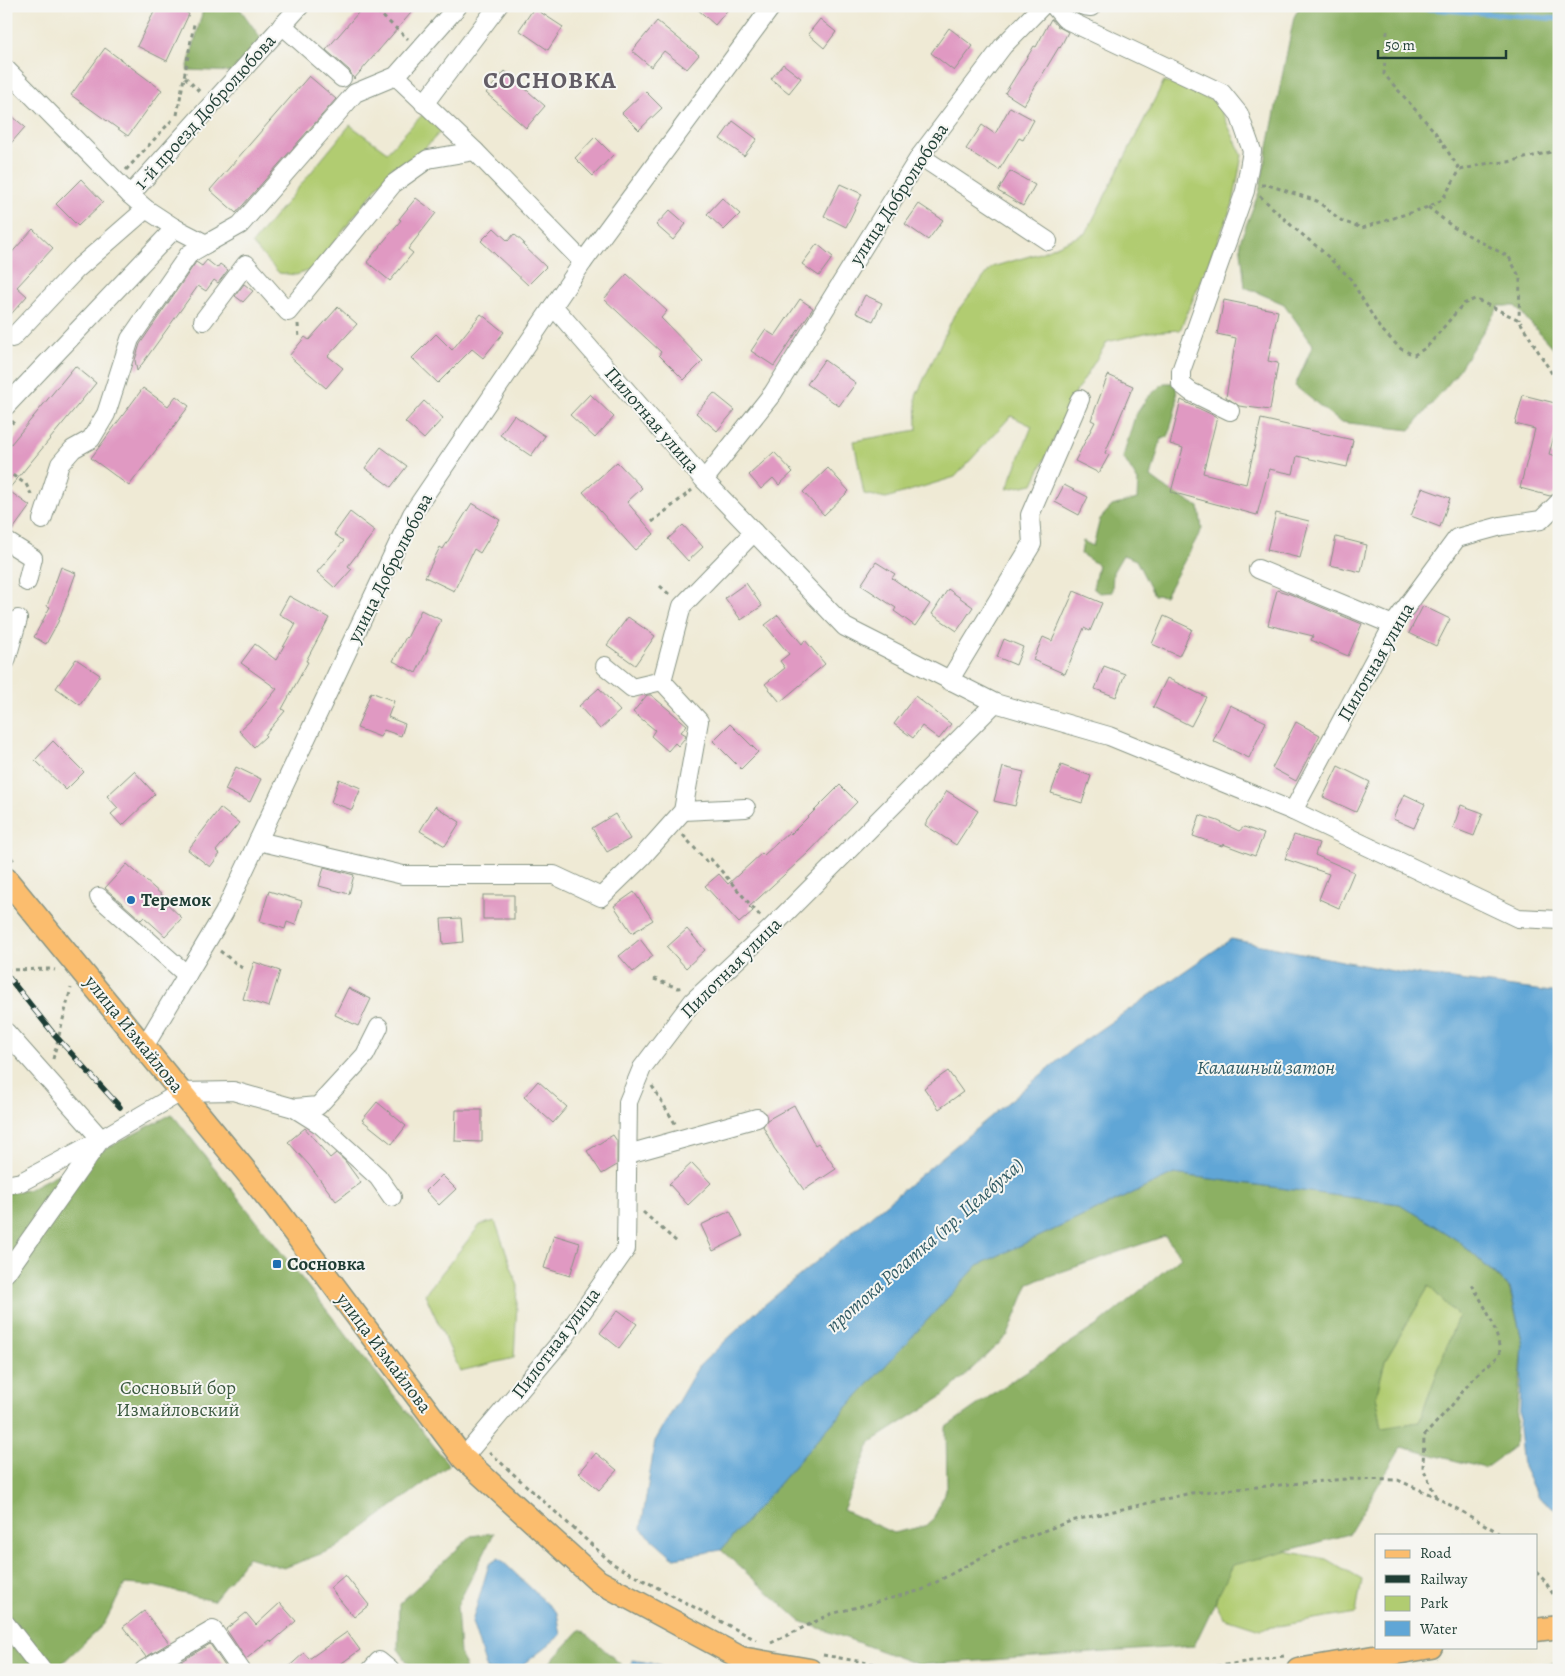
<svg xmlns="http://www.w3.org/2000/svg" width="1565" height="1676" font-family="Alegreya,serif">
<rect width="100%" height="100%" fill="#f6f6f2"/>
<filter id="ink" filterUnits="userSpaceOnUse"><feTurbulence type="fractalNoise" baseFrequency=".02" numOctaves="2"/><feDisplacementMap in="SourceGraphic" scale="10" xChannelSelector="R" yChannelSelector="G"/><feConvolveMatrix kernelMatrix="1 2 1 2 8 2 1 2 1" color-interpolation-filters="sRGB"/></filter>
<filter id="wash" filterUnits="userSpaceOnUse"><feTurbulence type="fractalNoise" baseFrequency=".0096" numOctaves="4" result="noise"/><feDisplacementMap in="SourceGraphic" scale="20" xChannelSelector="R" yChannelSelector="G"/><feGaussianBlur stdDeviation="1.12" result="paint"/><feColorMatrix in="noise" values="0 0 0 0 0 0 0 0 0 0 0 0 0 0 0 0 0 1.4 0 .05"/><feComposite in="paint" operator="in"/></filter>
<g filter="url(#wash)">
<rect width="100%" height="100%" fill="#efead5"/>
<g fill="#b1cc71" stroke="#688452">
<polygon points="1164,81 1217,102 1242,155 1233,204 1180,330 1149,332 1107,342 1076,392 1033,484 1007,489 1032,426 1011,416 955,477 886,498 864,494 854,441 917,430 916,396 954,315 992,267 1040,253 1086,233"/>
<polygon points="423,114 442,130 412,162 393,167 313,269 296,275 279,273 252,244 350,125 387,152"/>
<polygon points="495,1221 518,1286 514,1358 460,1371 425,1294 480,1225"/>
<polygon points="1429,1286 1458,1316 1419,1422 1382,1429 1376,1396 1385,1361"/>
<polygon points="1248,1544 1326,1559 1362,1580 1356,1613 1260,1629 1223,1617 1196,1567"/>
</g>
<g fill="#8cb063" stroke="#56764c" fill-rule="evenodd">
<polygon points="204,6 238,6 263,41 236,72 187,70"/>
<polygon points="1300,6 1559,6 1559,355 1515,306 1499,306 1455,376 1410,430 1340,422 1295,386 1313,345 1284,304 1245,287 1240,241 1259,192 1294,17"/>
<polygon points="1164,383 1176,383 1177,403 1168,437 1161,439 1151,477 1167,489 1199,507 1202,529 1165,596 1154,595 1136,560 1123,555 1113,572 1112,592 1099,593 1093,588 1098,565 1081,554 1083,541 1093,546 1100,519 1112,506 1137,499 1138,481 1123,457 1135,416 1147,398"/>
<polygon points="172,1114 449,1465 336,1548 284,1568 248,1557 213,1601 154,1586 125,1584 104,1624 55,1670 6,1670 6,1193 27,1190"/>
<path d="M 1174,1174 L 1400,1204 L 1460,1242 L 1509,1288 L 1523,1344 L 1514,1447 L 1485,1468 L 1401,1447 L 1349,1534 L 1233,1565 L 1194,1646 L 919,1665 L 800,1621 L 721,1550 L 817,1440 L 978,1265 ZM 1165,1236 L 1181,1257 L 1102,1322 L 1013,1380 L 946,1427 L 947,1487 L 934,1518 L 925,1526 L 893,1533 L 843,1510 L 871,1442 L 943,1396 L 1008,1335 L 1029,1283 ZM 1429,1286 L 1458,1316 L 1419,1422 L 1382,1428 L 1376,1396 L 1385,1361 Z"/>
<polygon points="494,1533 457,1606 460,1654 466,1670 413,1670 398,1649 399,1604 471,1536"/>
<polygon points="581,1629 627,1670 543,1670"/>
<polygon points="1559,1662 1559,1670 1499,1670"/>
</g>
<g fill="#60a6d6" stroke="#407285">
<polygon points="1231,939 1398,972 1559,993 1559,1511 1538,1498 1523,1467 1519,1429 1523,1344 1510,1288 1460,1242 1400,1204 1174,1174 978,1265 817,1440 721,1550 674,1558 641,1529 655,1441 698,1367 757,1311 1072,1049"/>
<polygon points="499,1558 557,1613 561,1635 518,1669 487,1670 472,1622 489,1564"/>
<polygon points="632,1660 661,1665 661,1670 631,1670"/>
</g>
<g fill="none" stroke-linecap="round" stroke-linejoin="round">
<polyline stroke="#60a6d6" stroke-width="5" points="1391,6 1559,19"/>
</g>
<g id="blocks">
<g fill="#e099c2">
<polygon points="157,6 172,6 189,14 167,61 137,46"/>
<polygon points="364,6 417,6 354,79 349,70 326,50"/>
<polygon points="694,6 731,6 715,25"/>
<polygon points="534,8 563,27 548,50 519,30"/>
<polygon points="820,19 836,32 824,48 808,34"/>
<polygon points="1051,19 1057,26 1068,32 1060,48 1059,47 1024,105 1005,93 1034,46 1036,47"/>
<polygon points="657,21 699,55 687,69 664,51 651,67 632,51"/>
<polygon points="949,28 973,46 954,71 931,53"/>
<polygon points="105,48 162,90 128,136 71,95"/>
<polygon points="783,64 801,78 789,93 771,79"/>
<polygon points="505,71 545,106 526,128 486,93"/>
<polygon points="309,76 336,99 236,213 210,190"/>
<polygon points="645,91 662,108 639,130 622,113"/>
<polygon points="1010,107 1034,120 1023,140 1019,138 999,170 966,149 982,125 995,134"/>
<polygon points="6,111 25,127 6,149"/>
<polygon points="733,121 757,139 744,156 720,139"/>
<polygon points="595,137 613,155 593,176 575,158"/>
<polygon points="1010,171 1035,185 1023,206 998,191"/>
<polygon points="81,179 103,202 78,226 56,204"/>
<polygon points="840,184 862,194 846,227 824,216"/>
<polygon points="416,198 436,213 408,249 413,253 390,281 367,262 401,220 399,219"/>
<polygon points="722,198 740,214 724,230 707,214"/>
<polygon points="919,204 943,220 928,240 905,224"/>
<polygon points="670,210 686,224 673,240 656,225"/>
<polygon points="494,228 508,241 514,234 524,243 523,245 546,267 528,285 481,241"/>
<polygon points="33,229 53,248 17,287 27,296 6,320 6,259"/>
<polygon points="817,244 833,257 819,276 802,264"/>
<polygon points="207,260 217,268 220,264 228,270 218,283 214,280 206,291 198,286 137,371 135,360 140,344 196,262 202,266"/>
<polygon points="627,274 667,311 661,318 703,361 684,380 659,355 661,352 604,299"/>
<polygon points="244,284 253,291 243,302 235,296"/>
<polygon points="865,295 882,303 873,321 856,313"/>
<polygon points="800,299 813,308 774,366 751,351 765,330 775,336"/>
<polygon points="1224,300 1278,311 1268,361 1278,363 1270,410 1239,406 1226,397 1236,338 1217,334"/>
<polygon points="338,307 357,324 328,356 343,368 326,388 289,356 305,337 309,340"/>
<polygon points="481,314 504,332 483,358 472,349 438,383 412,358 436,334 452,350"/>
<polygon points="824,360 856,383 839,406 807,384"/>
<polygon points="75,366 96,383 8,490 30,506 11,532 6,530 6,450"/>
<polygon points="1108,375 1133,386 1105,453 1109,455 1099,473 1075,461 1095,422 1091,420"/>
<polygon points="143,388 168,406 176,396 189,406 129,486 91,458"/>
<polygon points="714,393 735,410 717,431 696,413"/>
<polygon points="590,394 614,417 595,438 570,415"/>
<polygon points="1523,395 1559,404 1559,419 1549,454 1559,457 1559,492 1550,496 1520,488 1535,429 1515,424"/>
<polygon points="1181,400 1217,417 1203,473 1246,484 1261,419 1353,440 1347,467 1297,456 1293,474 1269,469 1257,515 1171,492 1183,448 1170,444"/>
<polygon points="424,401 443,418 424,439 405,422"/>
<polygon points="514,415 545,436 531,456 500,435"/>
<polygon points="381,447 407,466 391,487 365,468"/>
<polygon points="774,452 793,472 779,485 773,478 761,489 749,475"/>
<polygon points="617,462 642,488 627,502 654,534 635,550 583,492"/>
<polygon points="828,468 849,491 824,515 803,492"/>
<polygon points="1064,485 1088,497 1079,515 1055,502"/>
<polygon points="1422,488 1450,498 1440,527 1411,516"/>
<polygon points="472,503 500,520 480,553 474,549 454,591 425,577 440,547 443,549"/>
<polygon points="350,512 375,531 348,566 352,569 335,588 317,572 344,541 334,534"/>
<polygon points="1276,513 1309,521 1300,558 1267,550"/>
<polygon points="683,525 703,547 688,561 668,539"/>
<polygon points="1336,537 1367,545 1361,572 1330,565"/>
<polygon points="876,562 895,574 892,578 930,604 915,626 894,611 896,608 861,585"/>
<polygon points="61,567 76,573 58,622 46,644 34,637 50,607 47,606"/>
<polygon points="746,583 762,606 741,620 725,598"/>
<polygon points="948,589 973,607 957,631 932,614"/>
<polygon points="1277,590 1290,594 1362,624 1348,656 1311,640 1313,636 1268,625"/>
<polygon points="1074,591 1102,603 1090,631 1084,628 1065,674 1033,660 1043,637 1052,641"/>
<polygon points="289,596 329,618 306,661 308,662 282,709 285,711 265,735 266,736 254,747 239,731 253,718 277,689 241,663 255,644 276,660 296,624 279,614"/>
<polygon points="1423,606 1450,619 1436,646 1409,633"/>
<polygon points="421,610 441,620 427,648 428,649 416,673 393,661 406,637 407,638"/>
<polygon points="778,615 802,644 805,640 825,664 780,702 765,684 785,668 780,661 789,654 765,625"/>
<polygon points="1164,616 1192,629 1179,656 1152,644"/>
<polygon points="628,617 655,636 635,665 607,645"/>
<polygon points="1004,639 1023,647 1016,665 997,657"/>
<polygon points="76,659 100,675 80,705 56,688"/>
<polygon points="1104,666 1125,674 1116,697 1095,689"/>
<polygon points="1167,678 1206,697 1191,726 1153,707"/>
<polygon points="599,688 620,711 600,729 579,706"/>
<polygon points="371,692 394,701 388,717 405,724 401,736 384,730 380,737 357,728"/>
<polygon points="647,695 651,695 687,725 681,732 686,735 685,738 678,746 675,743 668,751 651,736 655,730 633,712"/>
<polygon points="915,696 951,724 939,739 922,726 913,738 894,724"/>
<polygon points="1230,705 1266,722 1249,758 1213,741"/>
<polygon points="1296,722 1320,735 1296,781 1272,768"/>
<polygon points="730,724 758,752 741,769 713,741"/>
<polygon points="53,741 84,772 66,790 35,760"/>
<polygon points="1061,765 1091,776 1082,803 1051,793"/>
<polygon points="1338,766 1370,782 1356,812 1323,797"/>
<polygon points="236,767 261,779 250,802 225,790"/>
<polygon points="1003,767 1024,772 1015,806 994,801"/>
<polygon points="134,771 155,794 122,826 111,814 118,808 107,796"/>
<polygon points="339,779 361,788 352,810 331,802"/>
<polygon points="840,785 857,802 808,853 749,907 753,911 739,923 705,886 719,874 728,884 762,853 764,855 789,832 791,834"/>
<polygon points="947,791 978,811 956,845 925,825"/>
<polygon points="1404,794 1425,804 1414,828 1393,819"/>
<polygon points="1461,805 1483,813 1474,836 1453,828"/>
<polygon points="435,806 460,822 445,846 420,831"/>
<polygon points="220,808 239,823 216,851 220,854 210,867 188,850"/>
<polygon points="615,814 630,839 607,852 592,828"/>
<polygon points="1200,815 1218,821 1239,831 1244,827 1264,834 1255,856 1223,844 1222,846 1193,836"/>
<polygon points="1294,835 1319,843 1315,855 1354,872 1339,908 1319,899 1329,874 1285,859"/>
<polygon points="127,864 163,896 161,898 182,918 165,936 144,917 141,920 105,888"/>
<polygon points="324,867 354,875 349,894 319,886"/>
<polygon points="269,891 302,901 295,925 287,922 285,929 260,921"/>
<polygon points="634,892 653,920 632,933 614,906"/>
<rect x="483" y="895" width="31" height="24"/>
<polygon points="461,918 463,942 443,944 441,919"/>
<polygon points="687,929 705,950 686,968 667,947"/>
<polygon points="640,939 653,956 633,972 619,956"/>
<polygon points="254,962 280,971 269,1007 243,999"/>
<polygon points="348,988 371,999 358,1026 335,1015"/>
<polygon points="948,1071 963,1092 939,1109 924,1088"/>
<polygon points="538,1081 567,1107 553,1123 524,1097"/>
<polygon points="377,1102 406,1126 392,1144 362,1120"/>
<polygon points="794,1105 815,1145 818,1143 836,1169 804,1190 774,1148 763,1126 767,1120"/>
<polygon points="456,1110 482,1110 482,1142 455,1141"/>
<polygon points="305,1128 330,1158 336,1153 345,1161 361,1183 336,1201 309,1165 288,1142"/>
<polygon points="613,1135 617,1141 617,1165 602,1174 587,1151"/>
<polygon points="692,1163 711,1183 688,1205 669,1184"/>
<polygon points="442,1175 456,1189 439,1205 426,1191"/>
<polygon points="730,1211 743,1236 713,1251 701,1225"/>
<polygon points="554,1235 580,1243 570,1276 544,1268"/>
<polygon points="618,1310 637,1324 619,1348 600,1333"/>
<polygon points="596,1453 617,1470 599,1490 579,1473"/>
<polygon points="345,1575 369,1605 354,1617 330,1588"/>
<polygon points="280,1603 296,1621 272,1642 270,1640 246,1659 226,1629 246,1613 256,1625"/>
<polygon points="144,1611 169,1643 146,1657 123,1627"/>
<polygon points="347,1632 360,1650 332,1670 285,1670 304,1653 309,1659"/>
<polygon points="210,1644 227,1669 166,1670"/>
</g>
</g>
</g>
<g filter="url(#ink)">
<use href="#blocks" fill-opacity="0" stroke="#879484" stroke-width="1"/>
<g fill="none" stroke-linecap="round" stroke-linejoin="round">
<g stroke="#879484" stroke-width="20">
<g id="minor">
<polyline points="1054,6 1065,19 1222,93 1239,114 1252,151 1245,191 1181,371 1181,384 1191,392 1230,411"/>
<polyline points="1084,6 1091,7"/>
<polyline points="282,25 342,78"/>
<polyline points="6,69 130,195 146,209 175,228 6,406"/>
<polyline points="396,76 475,151 583,262"/>
<polyline points="424,104 498,6"/>
<polyline points="920,156 1048,241"/>
<polyline points="130,195 300,6"/>
<polyline points="175,228 206,244 240,225 355,93 396,76 458,6"/>
<polyline points="553,306 704,480 845,627 995,703 1109,736 1293,811 1518,918 1559,920"/>
<polyline points="203,321 246,264 288,312 393,184 428,159 475,151"/>
<polyline points="12,338 76,270 146,209"/>
<polyline points="704,480 773,393 920,156 1003,46 1042,6"/>
<polyline points="42,520 60,464 73,449 91,439 106,414 130,339 189,254 206,244"/>
<polyline points="6,541 33,558 27,582"/>
<polyline points="1258,569 1393,625"/>
<polyline points="6,661 18,619"/>
<polyline points="605,666 632,688 662,681"/>
<polyline points="949,681 1032,544 1030,515 1080,399"/>
<polyline points="683,811 746,808"/>
<polyline points="1293,811 1393,625 1457,538 1501,526 1541,520 1559,502"/>
<polyline points="258,841 403,875 554,875 601,897 642,857 683,811 699,721 662,681 682,606 754,532"/>
<polyline points="99,897 187,975"/>
<polyline points="6,1032 101,1139 181,1092 233,1091 294,1108 318,1106 365,1055 379,1027"/>
<polyline points="144,1047 224,913 412,514 583,262 772,6"/>
<polyline points="294,1108 321,1125 378,1177 392,1197"/>
<polyline points="628,1154 757,1118"/>
<polyline points="6,1185 21,1182 96,1142"/>
<polyline points="6,1273 101,1139"/>
<polyline points="463,1458 564,1338 626,1249 628,1102 642,1068 693,1001 771,928 995,703"/>
<polyline points="6,1624 42,1670"/>
<polyline points="144,1670 213,1630 241,1670"/>
<polyline points="371,1670 379,1661 390,1670"/>
</g>
</g>
<g stroke="#879484" stroke-width="25">
<g id="major">
<polyline points="6,879 272,1203 463,1458 598,1581 741,1658 810,1670"/>
<polyline points="1536,1630 1559,1627"/>
<polyline points="1298,1670 1431,1647"/>
</g>
</g>
<g stroke="#879484" stroke-width="3" stroke-dasharray="4 4" stroke-linecap="butt">
<polyline points="371,6 408,39"/>
<polyline points="1387,31 1384,74 1435,132 1460,170"/>
<polyline points="185,77 200,92"/>
<polyline points="177,115 194,24"/>
<polyline points="126,170 173,119"/>
<polyline points="1261,185 1268,185 1317,201 1342,221 1362,228 1428,207 1442,200 1460,170 1489,163 1508,162 1559,150"/>
<polyline points="1260,196 1293,227 1320,249 1350,278 1379,327 1401,349 1414,355 1427,347 1463,304 1475,299 1519,320 1559,385"/>
<polyline points="1428,207 1453,227 1509,257 1520,278 1519,320"/>
<polyline points="298,324 299,339"/>
<polyline points="6,429 14,421"/>
<polyline points="6,471 26,484 32,496"/>
<polyline points="652,522 692,490"/>
<polyline points="660,586 670,595"/>
<polyline points="683,835 706,861 710,858 761,917"/>
<polyline points="6,851 14,861"/>
<polyline points="220,951 242,968"/>
<polyline points="6,970 50,969 55,970"/>
<polyline points="654,979 678,988 684,987"/>
<polyline points="53,1059 71,988"/>
<polyline points="652,1086 676,1125"/>
<polyline points="643,1212 677,1242"/>
<polyline points="489,1452 613,1564 756,1640"/>
<path d="M 1436,1497 L 1423,1468 L 1424,1436 L 1452,1405 L 1475,1376 L 1500,1355 C 1498,1326 1484,1306 1470,1281"/>
<polyline points="1536,1572 1545,1581 1559,1604"/>
<polyline points="771,1643 831,1614 922,1590 1002,1546 1071,1521 1191,1493 1346,1479 1398,1480 1436,1497 1496,1531 1500,1535"/>
<polyline points="823,1655 908,1670"/>
<polyline points="1193,1670 1284,1656"/>
</g>
<use href="#minor" stroke="#fff" stroke-width="18"/>
<use href="#major" stroke="#fbbd6e" stroke-width="22"/>
<g stroke="#1f3d34" stroke-width="5.5">
<polyline id="rail" points="6,974 53,1033 120,1107"/>
</g>
<use href="#rail" stroke="#f6f6f2" stroke-width="4" stroke-dasharray="11" stroke-linecap="butt"/>
</g>
</g>
<g fill="#1f6fb2" stroke="#f6f6f2" stroke-width="2">
<circle cx="131" cy="900" r="5"/>
<rect x="272" y="1259" width="10" height="10" rx="2.5"/>
</g>
<g text-anchor="middle" dominant-baseline="central" stroke-width="4" stroke-linejoin="round" paint-order="stroke">
<g font-size="19" fill="#1f3d34" stroke="#f6f6f2">
<text transform="translate(205 112) rotate(-48)">1-й проезд Добролюбова</text>
<text transform="translate(899 194) rotate(-57)">улица Добролюбова</text>
<text transform="translate(652 420) rotate(49)">Пилотная улица</text>
<text transform="translate(390 568) rotate(-63)">улица Добролюбова</text>
<text transform="translate(1376 662) rotate(-60)">Пилотная улица</text>
<text transform="translate(731 968) rotate(-45)">Пилотная улица</text>
<text transform="translate(134 1034) rotate(51)">улица Измайлова</text>
<text transform="translate(556 1343) rotate(-53)">Пилотная улица</text>
<text transform="translate(384 1353) rotate(53)">улица Измайлова</text>
</g>
<g font-size="19" font-weight="bold" fill="#1f3d34" stroke="#f6f6f2" text-anchor="start">
<text x="141" y="900">Теремок</text>
<text x="287" y="1264">Сосновка</text>
</g>
<g font-size="19" fill="#3c5a40" stroke="#f6f6f2">
<text x="178" y="1388">Сосновый бор<tspan x="178" dy="22">Измайловский</tspan></text>
</g>
<g font-size="20" font-style="italic" fill="#325c65" stroke="#f6f6f2">
<text x="1266" y="1067">Калашный затон</text>
<text transform="translate(925 1245) rotate(-41)">протока Рогатка (пр. Целебуха)</text>
</g>
<g font-size="24" font-weight="bold" letter-spacing="1" fill="#635d66" stroke="#f6f6f2">
<text x="550" y="80">СОСНОВКА</text>
</g>
</g>
<rect width="1565" height="1676" fill="none" stroke="#f6f6f2" stroke-width="25"/>
<rect x="1375" y="1534" width="162" height="115" fill="#f6f6f2" stroke="#a0aca6"/>
<rect x="1385" y="1550" width="25" height="8" fill="#fbbd6e" stroke="#a0aca6"/>
<text x="1420" y="1558" font-size="15" fill="#1f3d34">Road</text>
<rect x="1385" y="1575" width="25" height="8" fill="#1f3d34" stroke="#a0aca6"/>
<text x="1420" y="1584" font-size="15" fill="#1f3d34">Railway</text>
<rect x="1385" y="1596" width="25" height="15" fill="#b1cc71" stroke="#a0aca6"/>
<text x="1420" y="1608" font-size="15" fill="#1f3d34">Park</text>
<rect x="1385" y="1621" width="25" height="15" fill="#60a6d6" stroke="#a0aca6"/>
<text x="1420" y="1634" font-size="15" fill="#1f3d34">Water</text>
<path d="M1378 50v8h128v-8" fill="none" stroke="#1f3d34" stroke-width="2.5"/>
<text x="1385" y="50" font-size="15" fill="#1f3d34" stroke="#f6f6f2" stroke-width="4" paint-order="stroke">50 m</text>
</svg>
